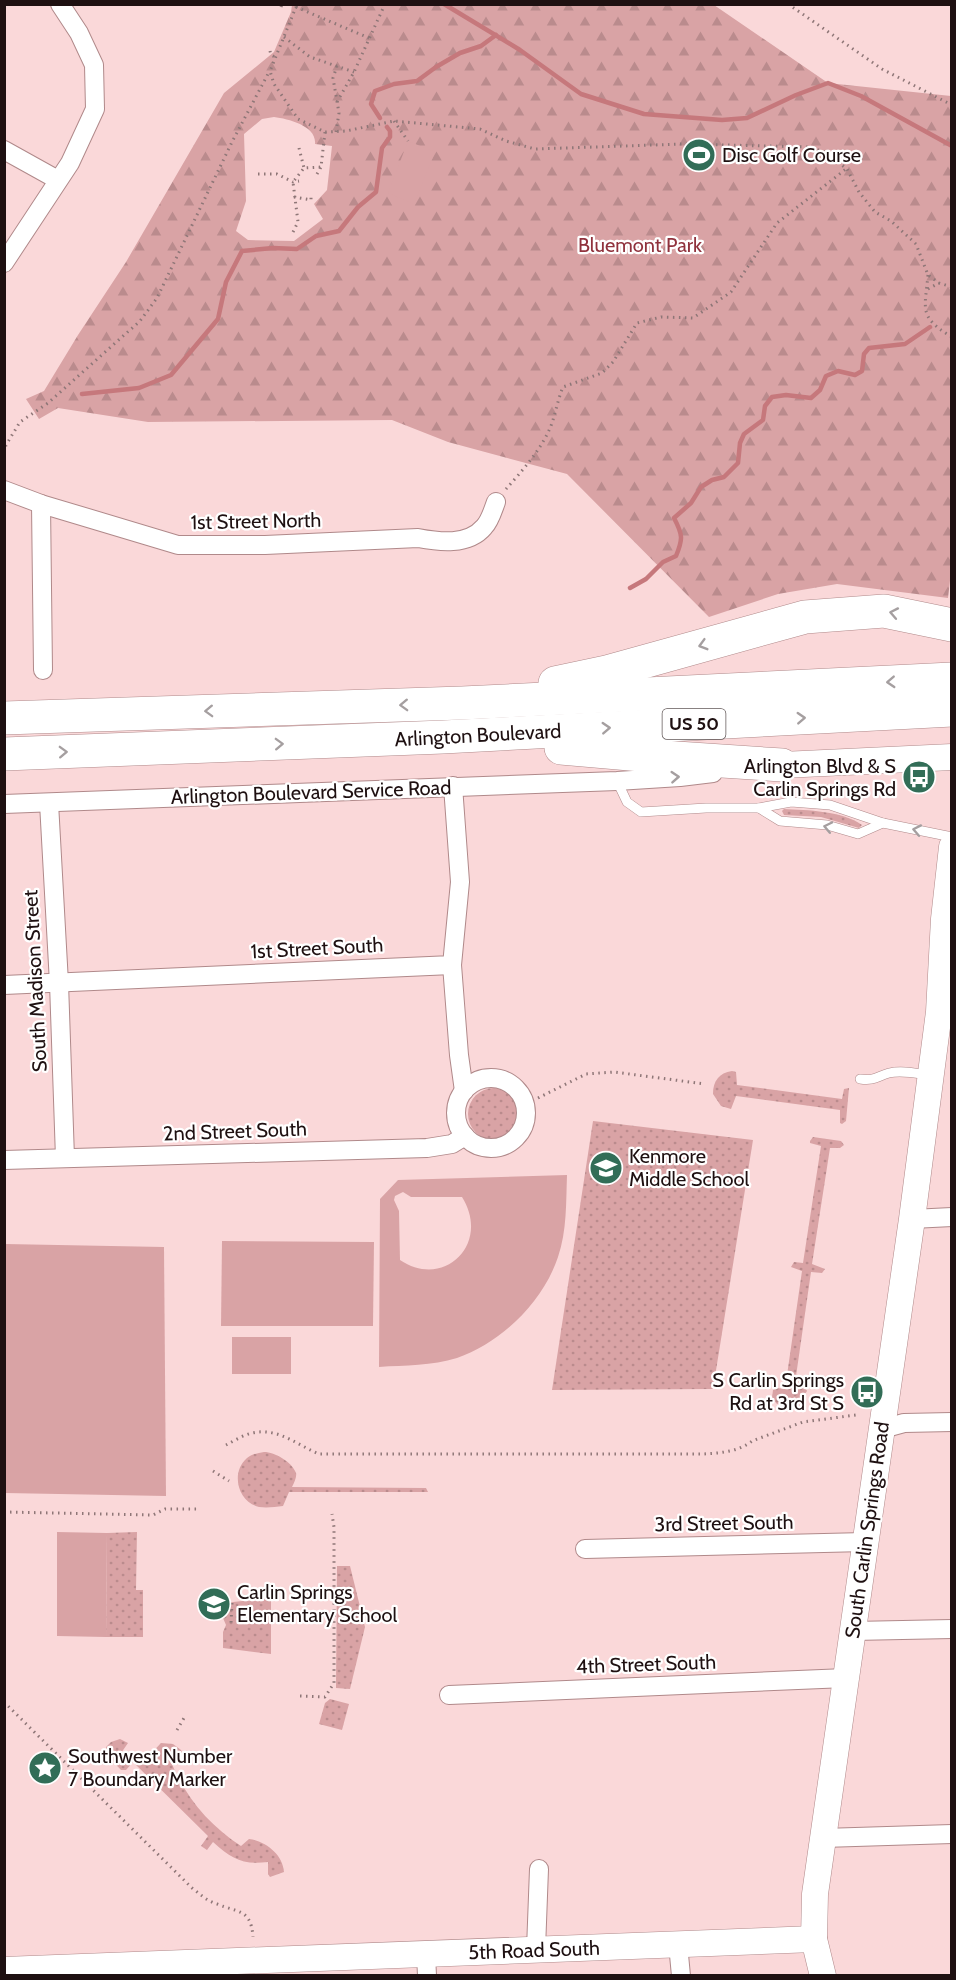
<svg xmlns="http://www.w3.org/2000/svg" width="956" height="1980" font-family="Cabin,sans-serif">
<defs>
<pattern id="grass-dots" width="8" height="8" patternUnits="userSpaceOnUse" patternTransform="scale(1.5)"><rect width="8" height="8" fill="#d9a3a5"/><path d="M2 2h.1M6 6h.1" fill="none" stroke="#ba8b8d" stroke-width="1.8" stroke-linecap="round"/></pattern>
<pattern id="forest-firs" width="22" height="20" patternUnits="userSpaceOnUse" patternTransform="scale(1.5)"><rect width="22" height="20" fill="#d9a3a5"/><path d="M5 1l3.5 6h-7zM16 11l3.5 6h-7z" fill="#ba8b8d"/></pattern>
</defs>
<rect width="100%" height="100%" fill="#fad8d9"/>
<g fill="url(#grass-dots)">
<path d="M 784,809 C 807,810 843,811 862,825 L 859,828 L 821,817 L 784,815 L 782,811 Z"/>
<path d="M 732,1071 L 736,1072 L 737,1085 L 842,1099 L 844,1089 L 849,1088 L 846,1121 L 842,1124 L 840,1123 L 840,1110 L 736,1096 L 731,1109 L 721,1106 L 713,1094 C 713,1081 719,1073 732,1071 Z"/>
<circle cx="494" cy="1114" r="26"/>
<polygon points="593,1121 753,1140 713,1389 552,1390"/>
<polygon points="813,1137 841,1141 844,1145 840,1148 830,1148 812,1264 825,1269 822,1273 811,1272 795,1383 804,1385 807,1391 802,1398 777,1404 772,1398 773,1390 777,1388 785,1389 802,1271 791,1267 794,1262 803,1263 821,1146 810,1143 810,1141"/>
<path d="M 264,1452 C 275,1452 292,1462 296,1473 C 297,1477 294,1483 292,1487 L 426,1488 L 428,1492 L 289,1492 L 283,1506 C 275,1507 267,1508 259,1507 C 238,1502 230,1473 247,1458 C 252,1454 258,1453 264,1452 Z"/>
<polygon points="137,1532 136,1590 143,1590 143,1637 106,1637 107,1533"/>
<polygon points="337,1566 350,1566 365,1627 350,1689 336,1688"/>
<polygon points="271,1598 271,1654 223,1648 223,1632 226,1625 223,1618 224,1603"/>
<polygon points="330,1699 349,1704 342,1730 319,1724 325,1703"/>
<path d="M 120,1739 L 128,1743 L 119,1756 L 146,1759 L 161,1743 L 173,1744 L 181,1750 L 185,1758 L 181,1761 L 171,1762 C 186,1798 209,1825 241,1846 L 249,1839 C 265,1841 283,1854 284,1872 L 270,1877 L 268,1874 L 268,1862 C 242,1865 232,1859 213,1842 L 207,1850 L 201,1846 L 208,1836 L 133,1762 L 126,1770 L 121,1770 L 107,1755 L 106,1747 L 111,1742 Z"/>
</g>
<path fill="url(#forest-firs)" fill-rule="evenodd" d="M 292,5 L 714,5 L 828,83 L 951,96 L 952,563 L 948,598 L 837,584 L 778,594 L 709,617 L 567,474 L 448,442 L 392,420 L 148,422 L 58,408 L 39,419 L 26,399 L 44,391 L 78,335 L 126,262 L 224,93 L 274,52 L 291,12 ZM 274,117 C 289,119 317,126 315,144 L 332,146 L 327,190 L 314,204 L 323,219 L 294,241 L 248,240 L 236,231 L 246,201 L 244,134 L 262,119 Z"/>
<g fill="#d9a3a5" fill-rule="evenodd">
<polygon points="408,141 435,152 414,204 388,193"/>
<path d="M 567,1175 C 566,1202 567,1231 558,1257 C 543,1302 502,1342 457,1358 C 432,1366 405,1365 379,1367 L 380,1199 L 398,1180 ZM 403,1192 L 411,1197 L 462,1197 C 491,1243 445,1290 400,1260 L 399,1211 L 394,1200 L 395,1196 Z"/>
<polygon points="222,1241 374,1242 373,1326 221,1326"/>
<polygon points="5,1244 164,1247 166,1496 5,1493"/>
<rect x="232" y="1337" width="59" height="37"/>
<polygon points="57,1532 107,1533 106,1637 57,1636"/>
</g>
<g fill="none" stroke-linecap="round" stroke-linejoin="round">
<g stroke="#c6787c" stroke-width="4.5">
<polyline points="444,4 520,50 581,94 644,114 722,120 747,118 796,95 828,83 861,96 952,146"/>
<polyline points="380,118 371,104 375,91 394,84 417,81 436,67 460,53 481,46 496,35"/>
<polyline points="82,394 139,388 171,375 218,319 226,282 242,251 273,248 297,249 316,236 339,231 358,207 376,192 382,148 390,137 390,131 387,127"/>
<path d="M 630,588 L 646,579 L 663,562 L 676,556 C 683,539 683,535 674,518 L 691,503 L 701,487 L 712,480 L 724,477 L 738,463 L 740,443 L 744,434 L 763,420 L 765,406 L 772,397 L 786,395 L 811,398 L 820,390 L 826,376 L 838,371 L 855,375 L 862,371 L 864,354 L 869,348 L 905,344 L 930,327"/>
</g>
<g stroke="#b0898a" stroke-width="10">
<g id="lane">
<polyline points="617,781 627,802 641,812 706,808 759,808 791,802 830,805 883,823 952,837"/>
<polyline points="759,808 780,821 827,825 858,834 883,823"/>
<path d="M 860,1079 C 874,1081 876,1077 889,1073 C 901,1070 915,1073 928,1075"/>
</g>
</g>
<g stroke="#b0898a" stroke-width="20">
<g id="street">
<polyline points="4,150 58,180"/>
<polyline points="4,263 70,163 95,109 94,65 79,33 60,4"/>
<path d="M 4,490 L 41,504 L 178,545 L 265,545 L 418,538 C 439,542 468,546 484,527 C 490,521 493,510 496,502"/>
<polyline points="41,504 43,670"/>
<polyline points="49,803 59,983 65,1158"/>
<polyline points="4,804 617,781 680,777 713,773"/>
<polyline points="452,965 459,1055 464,1091"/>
<polyline points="4,985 452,965 460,882 453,786"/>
<circle cx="491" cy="1113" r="35"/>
<polyline points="4,1160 427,1148 452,1144 465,1136"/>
<polyline points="912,1219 952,1217"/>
<polyline points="882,1429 904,1423 952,1422"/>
<polyline points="585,1549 865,1542"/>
<polyline points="853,1631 952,1629"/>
<polyline points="449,1695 846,1678"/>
<polyline points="823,1838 952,1834"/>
<polyline points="678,1944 681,1976"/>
<polyline points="536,1949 539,1869"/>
<polyline points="426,1954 427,1976"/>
</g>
</g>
<g stroke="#b0898a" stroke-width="27">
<g id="secondary">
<polyline points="782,765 952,757"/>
<polyline points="4,1970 814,1939"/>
<polyline points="823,1976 814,1939 815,1894 912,1219 939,1012 944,919 952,847"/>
</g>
</g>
<g stroke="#b0898a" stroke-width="34">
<g id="highway">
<polyline points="555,683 607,672 805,617 884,611 952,625"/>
<polyline points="4,718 462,703 952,679"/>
<polyline points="561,748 676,758 782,765"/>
<polyline points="4,754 443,737 952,710"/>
</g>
</g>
<g stroke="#8e7677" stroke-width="3" stroke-dasharray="1.5 4.5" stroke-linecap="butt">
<polyline points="290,4 296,7 270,71 274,84 298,119 325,132 346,131 394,121 480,129 506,141 535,149 683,144 809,147 825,152 847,169 859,192 875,212 891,221 916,244 928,275 939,283 952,287"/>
<polyline points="788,4 882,69 952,105"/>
<polyline points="281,7 282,4"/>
<polyline points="296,7 369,38"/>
<polyline points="284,37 310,57 354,72"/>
<polyline points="270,51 271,55 275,57"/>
<polyline points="337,102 354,72 385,4"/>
<polyline points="394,121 408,141"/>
<polyline points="336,132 339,113 333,78 337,66"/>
<polyline points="299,148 304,168"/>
<polyline points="258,174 277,174 293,182 299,181"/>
<polyline points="317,174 321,167"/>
<polyline points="294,197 311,200 311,196"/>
<polyline points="293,232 298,222 293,182 304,168 321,167 325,132"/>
<path d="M 928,275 C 925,309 918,317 952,337"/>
<polyline points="928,289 939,283"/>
<polyline points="4,452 6,445 20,422 48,403 140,321 157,298 232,142 269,72"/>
<path d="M 506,489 C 523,470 544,446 552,423 C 556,411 558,399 563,387 L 602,373 L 613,362 L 637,323 L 661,317 L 693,318 L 731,292 L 777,223 L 846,169"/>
<polyline points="538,1098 586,1074 614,1072 705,1084"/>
<path d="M 226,1445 C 234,1441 243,1435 252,1433 C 278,1427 297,1445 319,1454 L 703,1454 C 720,1453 738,1452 752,1441 L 803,1422 L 856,1415"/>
<polyline points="213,1471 229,1481"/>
<polyline points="4,1512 153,1515 165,1509 199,1509"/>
<polyline points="232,1603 231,1623 233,1625"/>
<polyline points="300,1696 325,1697 334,1683 334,1527 332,1514"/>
<path d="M 4,1702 L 192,1888 C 200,1894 207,1901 217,1904 C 239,1913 251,1909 253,1937"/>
<polyline points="177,1730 184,1718"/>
</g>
<use href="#lane" stroke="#fff" stroke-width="9"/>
<use href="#street" stroke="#fff" stroke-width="18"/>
<use href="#secondary" stroke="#fff" stroke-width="26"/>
<use href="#highway" stroke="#fff" stroke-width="33"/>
</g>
<defs><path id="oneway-chevron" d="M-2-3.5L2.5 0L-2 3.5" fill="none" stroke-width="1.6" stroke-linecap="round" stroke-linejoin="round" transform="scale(1.5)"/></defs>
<g stroke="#a59fa0">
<use href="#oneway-chevron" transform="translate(894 613) rotate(-169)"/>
<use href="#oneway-chevron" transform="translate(703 645) rotate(164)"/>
<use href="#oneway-chevron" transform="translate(891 682) rotate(177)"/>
<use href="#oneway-chevron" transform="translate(404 705) rotate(178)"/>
<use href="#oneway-chevron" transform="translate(209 711) rotate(178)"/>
<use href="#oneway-chevron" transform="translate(801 718) rotate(-3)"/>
<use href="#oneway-chevron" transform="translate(606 728) rotate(-3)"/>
<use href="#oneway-chevron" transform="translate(279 744) rotate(-2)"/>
<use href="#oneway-chevron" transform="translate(63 752) rotate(-2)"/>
<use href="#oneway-chevron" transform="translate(675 777) rotate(-4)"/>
<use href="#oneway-chevron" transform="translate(828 827) rotate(-168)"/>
<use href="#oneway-chevron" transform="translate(917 830) rotate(-169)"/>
</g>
<defs>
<g id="stadium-disc" transform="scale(1.725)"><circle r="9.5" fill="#326d57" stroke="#fff"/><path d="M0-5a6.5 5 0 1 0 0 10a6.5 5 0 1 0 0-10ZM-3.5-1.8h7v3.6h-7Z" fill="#fff"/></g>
<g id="bus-disc" transform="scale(1.725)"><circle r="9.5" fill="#326d57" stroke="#fff"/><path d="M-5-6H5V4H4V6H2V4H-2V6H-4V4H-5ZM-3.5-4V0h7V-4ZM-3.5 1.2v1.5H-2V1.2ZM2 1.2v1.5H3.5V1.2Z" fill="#fff"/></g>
<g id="school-disc" transform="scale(1.725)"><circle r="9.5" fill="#326d57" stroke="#fff"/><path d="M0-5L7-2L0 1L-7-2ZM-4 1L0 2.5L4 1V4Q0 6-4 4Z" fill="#fff"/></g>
<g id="sight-disc" transform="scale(1.725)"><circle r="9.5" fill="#326d57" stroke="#fff"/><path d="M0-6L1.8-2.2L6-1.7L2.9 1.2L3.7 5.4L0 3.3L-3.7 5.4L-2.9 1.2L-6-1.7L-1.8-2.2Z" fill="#fff"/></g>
</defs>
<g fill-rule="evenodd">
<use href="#stadium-disc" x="699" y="155"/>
<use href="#bus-disc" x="919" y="777"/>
<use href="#school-disc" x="606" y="1168"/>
<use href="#bus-disc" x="867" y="1392"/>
<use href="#school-disc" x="214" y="1604"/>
<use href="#sight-disc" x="45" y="1768"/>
</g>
<g text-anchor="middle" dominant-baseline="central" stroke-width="4.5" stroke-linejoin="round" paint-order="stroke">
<rect fill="#fff" stroke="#625858" stroke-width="1.5" x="662.5" y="709" width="63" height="30" rx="4.5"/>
<g font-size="18" font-weight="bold" fill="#1e1011">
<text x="694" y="724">US 50</text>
</g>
<g font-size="20" fill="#1e1011" stroke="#fff" text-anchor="start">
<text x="722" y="155">Disc Golf Course</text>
<text x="896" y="766" text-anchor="end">Arlington Blvd &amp; S<tspan x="896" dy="23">Carlin Springs Rd</tspan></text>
<text x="629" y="1156">Kenmore<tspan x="629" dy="23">Middle School</tspan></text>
<text x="844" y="1380" text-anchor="end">S Carlin Springs<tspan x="844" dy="23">Rd at 3rd St S</tspan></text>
<text x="237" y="1592">Carlin Springs<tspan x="237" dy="23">Elementary School</tspan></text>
<text x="68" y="1756">Southwest Number<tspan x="68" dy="23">7 Boundary Marker</tspan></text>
</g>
<g font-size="20" fill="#90323d" stroke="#fff">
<text x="640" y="245">Bluemont Park</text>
</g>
<g font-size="20" fill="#1e1011" stroke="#fff">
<text transform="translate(256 521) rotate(-1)">1st Street North</text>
<text transform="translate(478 735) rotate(-3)">Arlington Boulevard</text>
<text transform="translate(311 792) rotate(-2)">Arlington Boulevard Service Road</text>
<text transform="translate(317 948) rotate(-3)">1st Street South</text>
<text transform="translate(35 981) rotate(-93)">South Madison Street</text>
<text transform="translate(235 1131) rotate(-2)">2nd Street South</text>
<text transform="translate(724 1523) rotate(-1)">3rd Street South</text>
<text transform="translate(867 1530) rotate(-82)">South Carlin Springs Road</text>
<text transform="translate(646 1664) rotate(-2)">4th Street South</text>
<text transform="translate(534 1950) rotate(-2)">5th Road South</text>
</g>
</g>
<rect width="956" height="1980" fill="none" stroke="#1e1011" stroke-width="12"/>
</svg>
